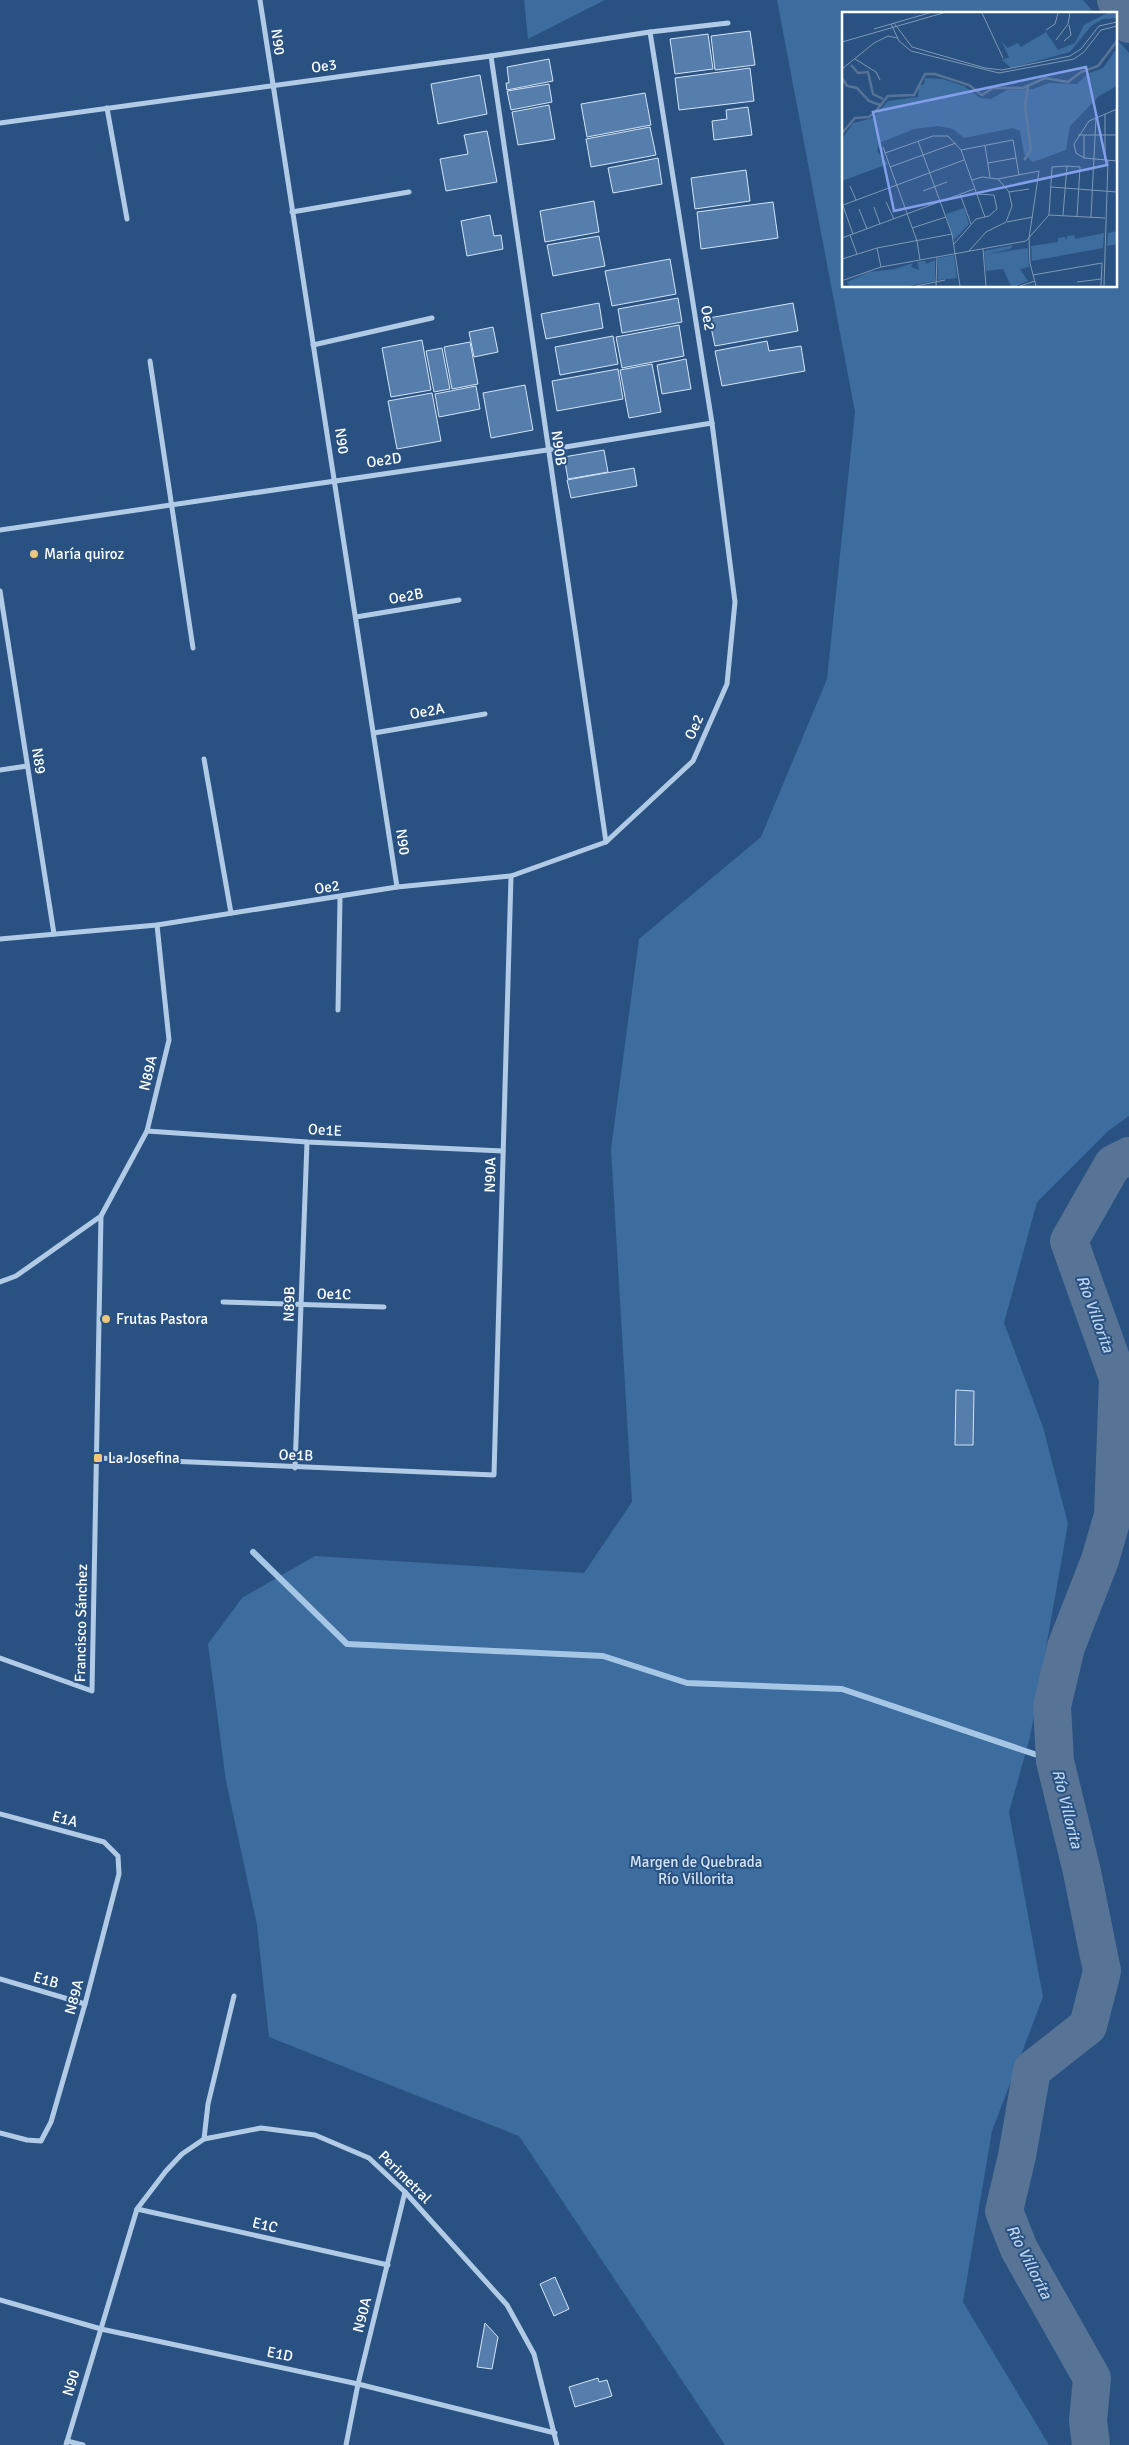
<svg xmlns="http://www.w3.org/2000/svg" width="1129" height="2445" font-family="Signika,sans-serif">
<rect width="100%" height="100%" fill="#295282"/>
<g fill="#3d6c9f">
<polygon points="524,0 605,0 528,39"/>
<polygon points="777,0 1083,0 1095,14 843,14 843,286 1115,286 1115,37 1129,53 1129,1116 1108,1131 1037,1202 1004,1323 1043,1427 1068,1524 1030,1737 1009,1812 1043,1997 992,2131 963,2302 1049,2445 725,2445 519,2136 269,2037 257,1925 226,1781 208,1644 242,1598 315,1556 584,1573 632,1502 611,1149 639,939 761,837 827,679 855,412"/>
</g>
<g fill="none" stroke-linecap="round" stroke-linejoin="round">
<polyline stroke="#a6c6e6" stroke-width="6" points="253,1552 347,1644 603,1656 687,1683 842,1689 1055,1761"/>
<g stroke="#577395" stroke-width="38">
<polyline points="1116,0 1129,24"/>
<polyline points="1091,2445 1088,2421 1092,2378 1019,2249 1004,2211 1017,2156 1032,2070 1088,2026 1102,1971 1082,1872 1055,1761 1052,1706 1066,1647 1100,1560 1113,1515 1118,1378 1069,1241 1113,1164 1129,1156"/>
</g>
</g>
<g fill="#557eac" stroke="#d4e4f5">
<polygon points="750,31 755,65 715,70 711,36"/>
<polygon points="708,34 713,69 675,74 670,39"/>
<polygon points="549,59 553,81 507,90 506,83 509,83 507,67"/>
<polygon points="750,68 754,101 679,110 675,78"/>
<polygon points="480,75 487,114 438,124 431,84"/>
<polygon points="549,84 552,102 511,110 507,91"/>
<polygon points="645,93 651,125 587,137 581,104"/>
<polygon points="549,105 555,139 518,145 512,112"/>
<polygon points="748,107 752,135 714,140 712,121 727,119 726,110"/>
<polygon points="650,127 656,155 591,167 586,139"/>
<polygon points="487,131 497,182 446,191 440,159 468,154 464,135"/>
<polygon points="658,158 662,184 613,193 608,168"/>
<polygon points="746,170 750,201 695,209 691,178"/>
<polygon points="594,201 599,232 545,242 540,211"/>
<polygon points="773,202 778,238 701,249 697,212"/>
<polygon points="490,215 494,236 501,235 503,249 467,256 461,221"/>
<polygon points="599,236 605,266 553,276 547,245"/>
<polygon points="670,259 676,294 612,306 605,271"/>
<polygon points="678,298 682,322 622,333 618,309"/>
<polygon points="599,303 603,328 546,339 541,314"/>
<polygon points="793,303 798,331 715,346 709,318"/>
<polygon points="679,325 684,356 622,368 616,337"/>
<polygon points="493,327 498,352 474,357 469,332"/>
<polygon points="613,336 618,364 560,375 555,347"/>
<polygon points="422,340 431,390 391,397 382,348"/>
<polygon points="767,341 769,351 801,346 805,371 722,386 715,351"/>
<polygon points="470,342 478,384 452,389 444,347"/>
<polygon points="442,348 450,389 434,392 426,351"/>
<polygon points="686,359 691,389 662,394 657,365"/>
<polygon points="652,364 661,412 629,418 620,370"/>
<polygon points="618,369 623,399 557,411 552,381"/>
<polygon points="525,385 533,430 491,438 483,393"/>
<polygon points="476,386 480,409 439,417 435,394"/>
<polygon points="432,393 441,441 397,449 388,401"/>
<polygon points="604,450 608,472 568,479 564,457"/>
<polygon points="634,468 637,486 571,498 567,480"/>
<polygon points="956,1390 974,1391 973,1445 955,1445"/>
<polygon points="555,2277 569,2309 554,2316 540,2284"/>
<polygon points="485,2323 498,2337 492,2369 477,2367"/>
<polygon points="598,2378 599,2382 607,2380 612,2396 575,2407 569,2387"/>
</g>
<g fill="none" stroke-linecap="round" stroke-linejoin="round">
<g stroke="#b1cbe6" stroke-width="5">
<polyline points="260,0 397,887"/>
<polyline points="491,56 606,842"/>
<polyline points="107,108 127,219"/>
<polyline points="0,123 491,56 650,32 728,23"/>
<polyline points="292,212 409,192"/>
<polyline points="313,345 432,318"/>
<polyline points="150,361 193,648"/>
<polyline points="0,530 547,450 712,423"/>
<polyline points="0,591 54,934"/>
<polyline points="356,617 459,600"/>
<polyline points="374,733 485,714"/>
<polyline points="204,759 231,913"/>
<polyline points="0,770 27,766"/>
<polyline points="0,939 157,925 397,887 511,876 606,842 693,761 727,684 735,602 712,423 650,32"/>
<polyline points="338,1010 340,898"/>
<polyline points="147,1131 307,1142 503,1151"/>
<polyline points="0,1282 16,1276 101,1216 147,1131 169,1040 157,925"/>
<polyline points="223,1302 384,1307"/>
<polyline points="98,1458 494,1475 511,876"/>
<polyline points="295,1468 307,1142"/>
<polyline points="0,1658 92,1691 101,1216"/>
<polyline points="0,1814 104,1842 118,1856 119,1874 85,2004 51,2122 41,2141 27,2140 0,2133"/>
<polyline points="0,1979 85,2004"/>
<polyline points="204,2139 208,2104 234,1996"/>
<polyline points="137,2209 388,2265"/>
<polyline points="0,2300 101,2329 358,2384 555,2433"/>
<polyline points="67,2441 83,2445"/>
<polyline points="66,2445 137,2209 166,2171 182,2154 204,2139 261,2128 315,2135 369,2158 405,2192 507,2305 534,2354 557,2445"/>
<polyline points="346,2445 358,2384 405,2192"/>
</g>
</g>
<g fill="#edc878" stroke="#295282" stroke-width="2">
<circle cx="34" cy="554" r="5"/>
<circle cx="106" cy="1319" r="5"/>
<rect x="93" y="1453" width="10" height="10" rx="2.5"/>
</g>
<g text-anchor="middle" dominant-baseline="central" stroke-width="4" stroke-linejoin="round" paint-order="stroke">
<g font-size="15" fill="#fff" stroke="#295282">
<text transform="translate(278 42) rotate(82)">N90</text>
<text transform="translate(324 66) rotate(-8)">Oe3</text>
<text transform="translate(708 318) rotate(81)">Oe2</text>
<text transform="translate(342 441) rotate(81)">N90</text>
<text transform="translate(559 448) rotate(82)">N90B</text>
<text transform="translate(384 460) rotate(-8)">Oe2D</text>
<text transform="translate(406 596) rotate(-10)">Oe2B</text>
<text transform="translate(427 711) rotate(-10)">Oe2A</text>
<text transform="translate(694 727) rotate(-66)">Oe2</text>
<text transform="translate(39 761) rotate(81)">N89</text>
<text transform="translate(403 842) rotate(81)">N90</text>
<text transform="translate(327 887) rotate(-9)">Oe2</text>
<text transform="translate(148 1073) rotate(-77)">N89A</text>
<text transform="translate(325 1130) rotate(3)">Oe1E</text>
<text transform="translate(490 1175) rotate(-89)">N90A</text>
<text transform="translate(334 1294) rotate(1)">Oe1C</text>
<text transform="translate(289 1304) rotate(-88)">N89B</text>
<text transform="translate(296 1455) rotate(2)">Oe1B</text>
<text transform="translate(81 1623) rotate(-89)">Francisco Sánchez</text>
<text transform="translate(65 1819) rotate(15)">E1A</text>
<text transform="translate(46 1980) rotate(16)">E1B</text>
<text transform="translate(74 1997) rotate(-75)">N89A</text>
<text transform="translate(405 2177) rotate(45)">Perimetral</text>
<text transform="translate(265 2225) rotate(13)">E1C</text>
<text transform="translate(362 2315) rotate(-76)">N90A</text>
<text transform="translate(280 2354) rotate(12)">E1D</text>
<text transform="translate(71 2383) rotate(-73)">N90</text>
</g>
<g font-size="15" fill="#fff" stroke="#295282" text-anchor="start">
<text x="44" y="554">María quiroz</text>
<text x="116" y="1319">Frutas Pastora</text>
<text x="108" y="1458">La Josefina</text>
</g>
<g font-size="15" fill="#d4e4f5" stroke="#295282">
<text x="696" y="1862">Margen de Quebrada<tspan x="696" dy="17">Río Villorita</tspan></text>
</g>
<g font-size="16" font-style="italic" fill="#bdd4ee" stroke="#295282">
<text transform="translate(1095 1314) rotate(70)">Río Villorita</text>
<text transform="translate(1067 1809) rotate(76)">Río Villorita</text>
<text transform="translate(1029 2262) rotate(63)">Río Villorita</text>
</g>
</g>
<g transform="translate(842 12)">
<rect width="275" height="275" fill="#295282"/>
<path d="M 265,1 L 275,1 L 275,6 L 261,7 L 249,14 L 228,40 L 169,56 L 160,48 L 167,45 L 159,28 L 165,36 L 176,31 L 179,35 L 204,20 L 216,38 L 233,31 L 242,13 ZM 275,36 L 275,74 L 257,84 L 228,114 L 224,138 L 191,150 L 182,142 L 178,119 L 171,116 L 122,126 L 111,117 L 96,114 L 72,117 L 37,131 L 35,139 L 46,152 L 0,169 L 0,127 L 11,111 L 31,106 L 46,89 L 76,85 L 77,74 L 82,72 L 83,66 L 101,67 L 122,74 L 138,86 L 149,87 L 165,78 L 191,77 L 207,71 L 235,72 L 245,62 L 261,56 ZM 122,196 L 127,212 L 112,228 L 104,202 ZM 275,219 L 275,232 L 265,234 L 266,221 ZM 262,221 L 261,236 L 190,249 L 189,234 L 216,230 L 216,226 L 223,225 L 225,228 L 225,224 L 232,223 L 233,227 ZM 171,233 L 168,237 L 146,242 L 186,236 L 187,255 L 178,257 L 186,269 L 174,274 L 169,274 L 161,257 L 144,259 L 142,239 ZM 112,243 L 115,266 L 96,268 L 96,246 ZM 93,248 L 93,269 L 66,274 L 8,274 L 5,270 L 27,260 L 53,257 L 71,251 L 69,255 L 77,258 L 75,250 L 83,249 L 84,252 Z" fill="#3d6c9f"/>
<path fill="none" stroke="#577395" stroke-width="2.5" d="M 9,53 L 16,61 L 26,60 L 31,82 L 41,87M 0,66 L 5,74 L 15,76 L 27,89 L 38,93M 0,121 L 13,106 L 27,105 L 33,100 L 46,84 L 72,83 L 83,62 L 93,62 L 127,73 L 140,83 L 151,76 L 181,76 L 203,66 L 226,70 L 239,60 L 256,54 L 275,29M 182,148 L 189,138 L 183,94 L 186,74"/>
<path fill="none" stroke="#7f97b4" stroke-width="1" d="M 140,1 L 161,46M 52,11 L 70,35 L 143,56 L 160,58 L 228,44 L 239,37 L 257,14 L 275,10M 49,12 L 57,29 L 69,39 L 157,61 L 232,47 L 242,40 L 259,18 L 275,14M 32,17 L 87,1M 204,18 L 213,12 L 216,1M 214,28 L 226,12 L 228,1M 222,29 L 229,23 L 227,13M 0,30 L 101,1M 13,47 L 34,60 L 38,68M 0,57 L 32,31 L 46,24 L 55,26M 275,97 L 247,109 L 232,132 L 234,141 L 242,146 L 275,149M 236,123 L 275,123M 76,129 L 110,222 L 118,274M 143,134 L 148,165M 41,135 L 75,229 L 78,248M 119,138 L 171,128 L 177,163M 43,141 L 91,124 L 106,124 L 119,138 L 143,205M 242,146 L 242,123M 263,148 L 263,102M 274,149 L 274,98M 146,151 L 174,146M 48,155 L 114,131M 156,167 L 197,159 L 187,226 L 188,251 L 194,274M 8,174 L 14,188M 209,175 L 275,180M 81,179 L 105,170M 167,180 L 187,177M 118,182 L 129,212M 44,190 L 52,207M 0,191 L 11,222M 1,193 L 122,148M 32,195 L 38,212M 17,197 L 25,217M 207,203 L 210,155 L 225,154 L 238,155 L 235,205M 207,203 L 263,206M 221,203 L 225,154M 249,205 L 254,105M 165,210 L 191,205M 70,216 L 104,205M 8,223 L 15,242M 0,226 L 132,177M 112,232 L 134,207 L 147,204 L 155,197 L 152,183 L 134,182M 35,236 L 39,255M 141,237 L 144,274M 127,239 L 144,220 L 164,210 L 170,194 L 167,180 L 156,167 L 140,165 L 130,168M 0,247 L 35,236 L 110,222M 191,263 L 260,251 L 259,274M 2,268 L 39,255 L 184,229 L 207,203M 235,270 L 259,267M 74,274 L 103,268M 94,274 L 95,245M 178,274 L 193,269M 262,274 L 266,148"/>
<path fill="#839eea" fill-opacity="0.15" stroke="#839eea" stroke-width="2.5" d="M 244,55 L 265,153 L 52,199 L 31,100 Z"/>
<rect width="275" height="275" fill="none" stroke="#fff" stroke-width="2.5"/>
</g>
</svg>
